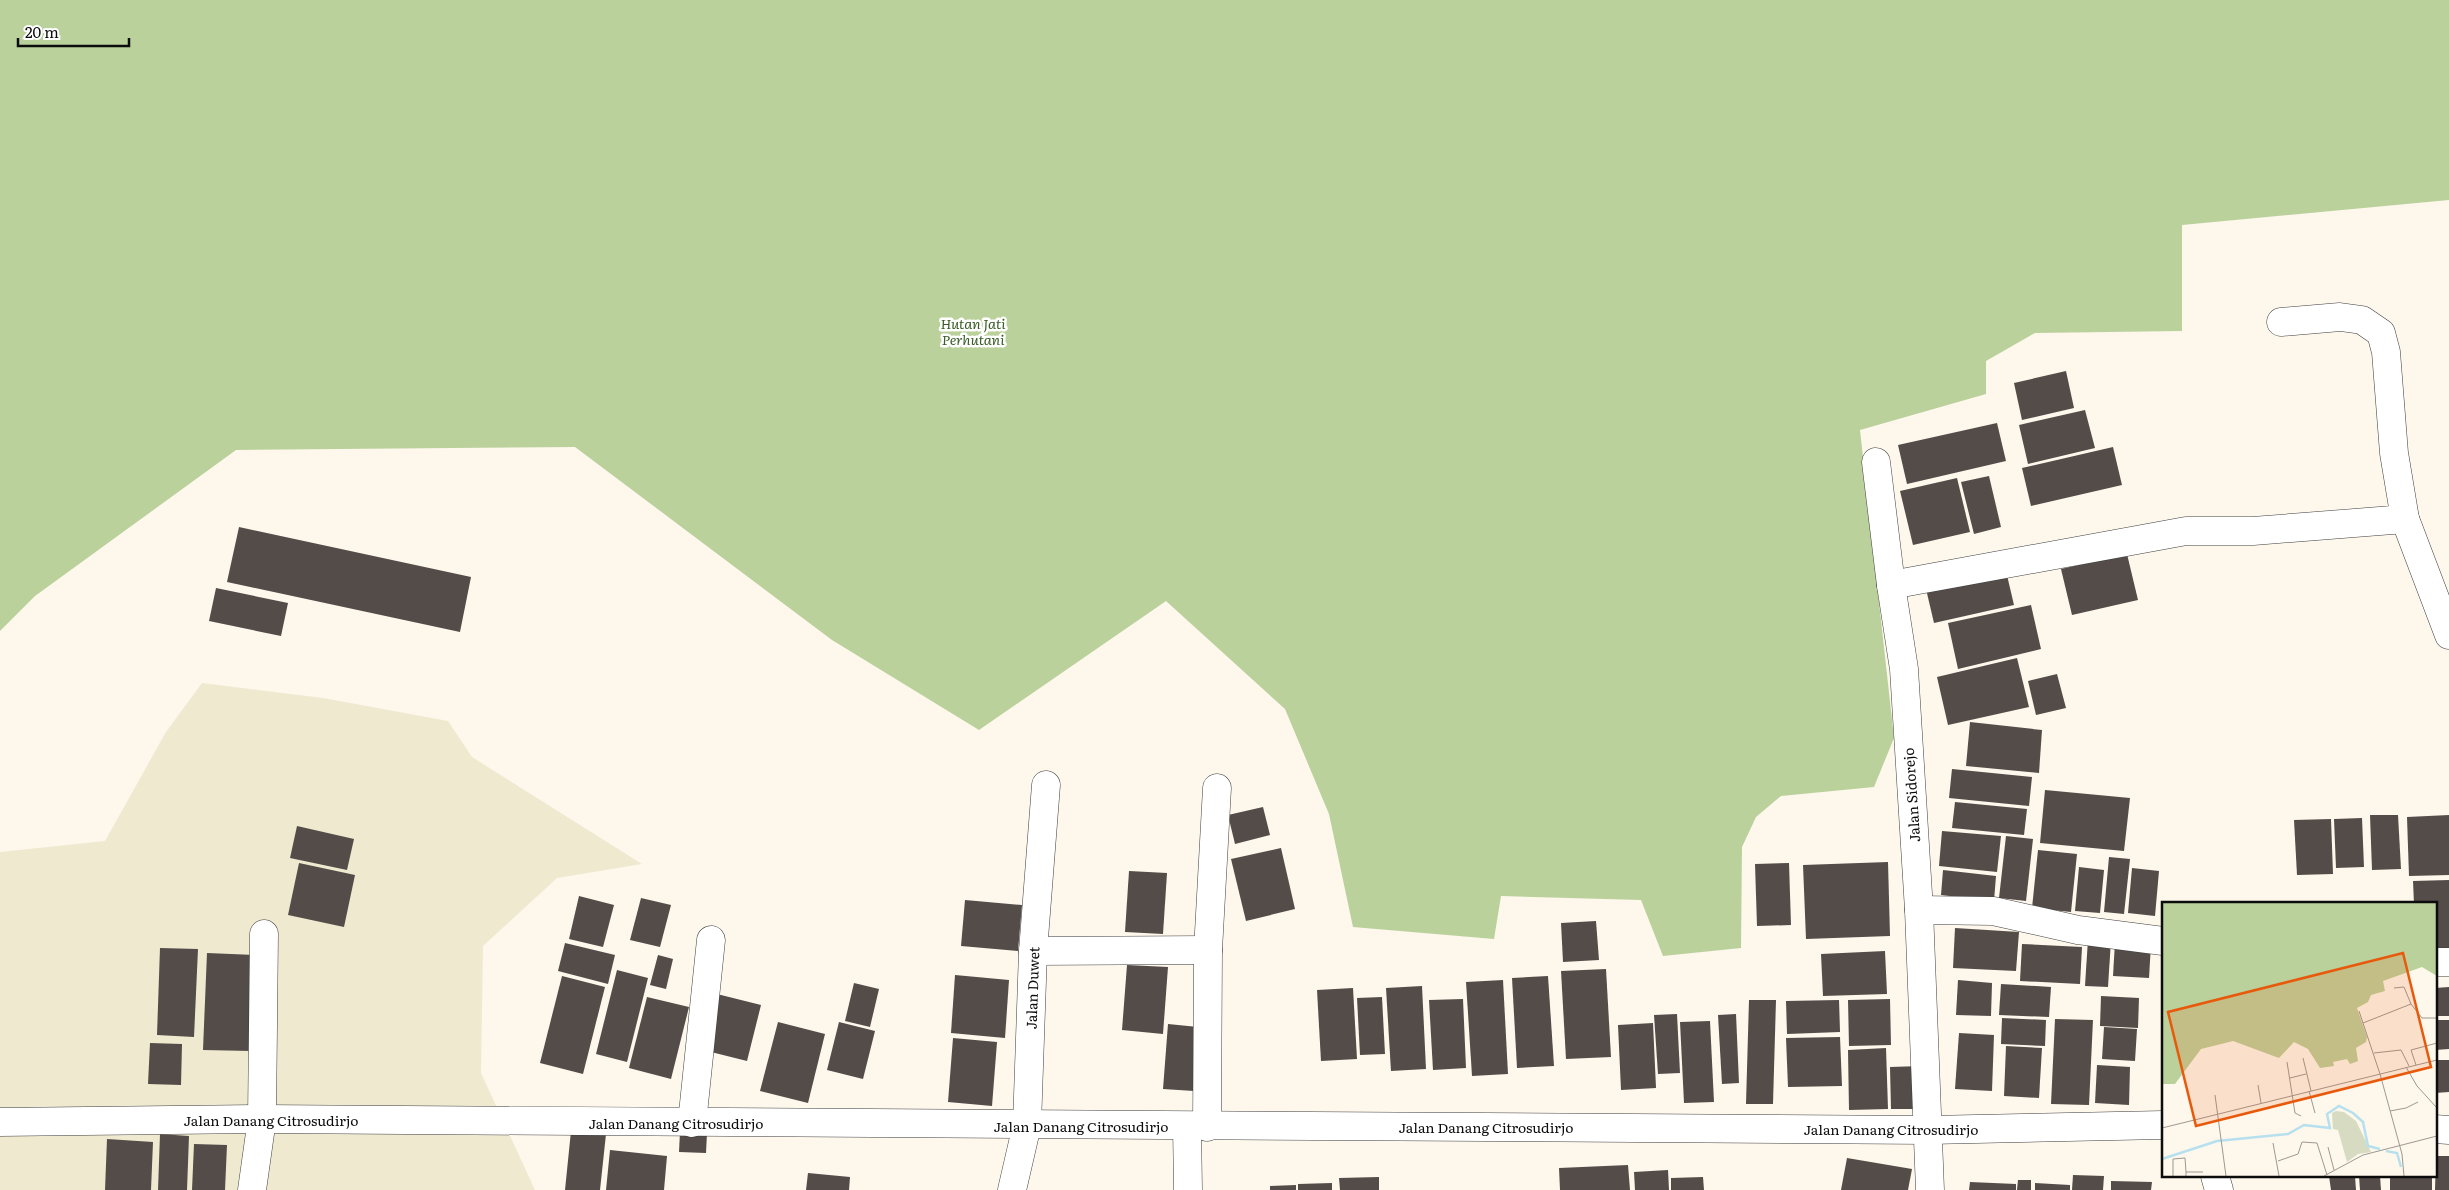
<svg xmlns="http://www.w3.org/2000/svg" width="2449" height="1190" font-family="Literata,serif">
<rect width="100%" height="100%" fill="#fdf7ec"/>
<polygon fill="#efe9d0" points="202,683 323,698 448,721 472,757 642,864 557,878 483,946 481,1073 535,1190 0,1190 0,852 105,841 166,732"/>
<polygon fill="#bbd19c" points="0,0 2449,0 2449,200 2182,225 2182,331 2035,333 1986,361 1986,394 1860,430 1894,738 1874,787 1781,796 1756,817 1742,847 1741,948 1663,956 1641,900 1501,896 1494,939 1353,927 1329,814 1285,709 1166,601 979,730 832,640 575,447 236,450 35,596 0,631"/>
<g fill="#534c49">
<polygon points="2066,371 2074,408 2022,420 2014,383"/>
<polygon points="2085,410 2095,448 2028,464 2019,425"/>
<polygon points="1997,423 2006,461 1907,484 1898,445"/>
<polygon points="2113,447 2122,485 2031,506 2022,468"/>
<polygon points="1989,476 2001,527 1974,534 1961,482"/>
<polygon points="1957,478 1970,532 1913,545 1900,491"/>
<polygon points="239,527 471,577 460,632 227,582"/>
<polygon points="2127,554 2138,600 2072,615 2061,569"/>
<polygon points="2006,571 2014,605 1934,623 1926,589"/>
<polygon points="216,588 288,603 281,636 209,621"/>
<polygon points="2031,605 2041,649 1958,669 1948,623"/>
<polygon points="2017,658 2029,707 1948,725 1937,677"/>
<polygon points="2057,674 2066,708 2036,715 2028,681"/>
<polygon points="1970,722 2042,730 2039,773 1966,766"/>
<polygon points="1952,769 2032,777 2029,806 1949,798"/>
<polygon points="2045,790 2130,798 2124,851 2040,843"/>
<polygon points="1955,802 2027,809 2024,835 1952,828"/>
<polygon points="1263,807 1270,835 1235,844 1228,815"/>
<polygon points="2370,815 2398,815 2401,869 2372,870"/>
<polygon points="2449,815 2449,875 2409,876 2407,817"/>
<polygon points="2362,818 2364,867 2336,868 2334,819"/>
<polygon points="2331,819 2333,874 2297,875 2294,820"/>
<polygon points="297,826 354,839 347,870 290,858"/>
<polygon points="1942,831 2001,836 1997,872 1939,866"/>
<polygon points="2006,836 2033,839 2026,901 1999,898"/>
<polygon points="1281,848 1295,909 1246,921 1231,859"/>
<polygon points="2038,850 2077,854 2071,912 2032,908"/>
<polygon points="2109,857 2130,859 2124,914 2104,912"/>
<polygon points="1888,862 1890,936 1806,939 1803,865"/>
<polygon points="299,863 355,875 344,927 288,915"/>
<polygon points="1789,863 1791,925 1757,926 1755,864"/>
<polygon points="2079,867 2104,870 2100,913 2075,911"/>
<polygon points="2132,868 2159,871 2155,916 2128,913"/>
<polygon points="1943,870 1996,876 1994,901 1941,895"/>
<polygon points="1129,871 1167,873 1163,934 1125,932"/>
<polygon points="2449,880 2449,951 2435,952 2435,904 2414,904 2413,881"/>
<polygon points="579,896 614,905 603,947 569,939"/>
<polygon points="641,898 671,905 660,947 630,940"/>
<polygon points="965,900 1022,905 1018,951 961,946"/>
<polygon points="2314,901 2314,904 2290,904 2290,902"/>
<polygon points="1596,921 1599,960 1563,962 1561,923"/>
<polygon points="1955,928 2019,932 2016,971 1953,968"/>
<polygon points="2088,939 2111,940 2108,987 2085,986"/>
<polygon points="2115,942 2151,944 2149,978 2113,976"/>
<polygon points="565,943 615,955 608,984 558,971"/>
<polygon points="2022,944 2082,947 2080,984 2020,981"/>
<polygon points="160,948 198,949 194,1037 157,1035"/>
<polygon points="1885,951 1887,994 1823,996 1821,954"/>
<polygon points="207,953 255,955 251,1051 203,1050"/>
<polygon points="658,955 673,959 666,989 650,985"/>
<polygon points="1127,965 1168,967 1163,1034 1122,1030"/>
<polygon points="1606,969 1611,1057 1566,1059 1561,971"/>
<polygon points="617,970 648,978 627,1062 596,1054"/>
<polygon points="955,975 1009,980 1005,1038 951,1033"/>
<polygon points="562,976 605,987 583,1074 540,1063"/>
<polygon points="1548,976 1554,1066 1517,1068 1512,978"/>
<polygon points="1503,980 1508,1074 1472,1076 1466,982"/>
<polygon points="1958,980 1992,983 1991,1016 1956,1015"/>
<polygon points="854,983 879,989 870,1027 845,1021"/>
<polygon points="2001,984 2051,987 2049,1017 1999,1015"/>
<polygon points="1422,986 1426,1069 1391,1071 1386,988"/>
<polygon points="2449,987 2449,1016 2435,1016 2435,988"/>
<polygon points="1353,988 1357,1059 1321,1061 1317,990"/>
<polygon points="717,994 761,1005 747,1061 703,1050"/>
<polygon points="2101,996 2139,998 2138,1028 2100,1026"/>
<polygon points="647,997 689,1007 671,1079 629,1068"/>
<polygon points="1382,997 1385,1054 1360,1055 1357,998"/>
<polygon points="1463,999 1466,1068 1433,1070 1429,1000"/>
<polygon points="1890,999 1891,1045 1849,1046 1848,1000"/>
<polygon points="1749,1000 1776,1000 1773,1104 1746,1104"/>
<polygon points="1839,1000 1840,1032 1787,1034 1786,1001"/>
<polygon points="1677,1014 1680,1073 1658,1074 1654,1015"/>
<polygon points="1736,1014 1739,1083 1722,1084 1718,1015"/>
<polygon points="2002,1018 2046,1020 2045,1046 2001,1044"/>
<polygon points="2055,1019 2093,1020 2089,1105 2051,1104"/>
<polygon points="2435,1020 2449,1020 2449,1049 2435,1050"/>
<polygon points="1710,1021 1714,1102 1684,1103 1680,1022"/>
<polygon points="778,1022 825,1034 808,1103 760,1091"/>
<polygon points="839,1022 875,1031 863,1079 827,1070"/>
<polygon points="1653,1023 1656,1088 1621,1090 1618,1025"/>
<polygon points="1168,1024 1198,1027 1194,1091 1163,1089"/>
<polygon points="2104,1027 2137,1029 2135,1061 2102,1059"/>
<polygon points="1959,1033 1994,1035 1992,1091 1955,1089"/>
<polygon points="1840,1037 1842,1086 1788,1087 1786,1038"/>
<polygon points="953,1038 997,1042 992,1106 948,1102"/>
<polygon points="150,1043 182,1044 181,1085 148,1084"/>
<polygon points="2006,1046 2042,1048 2039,1098 2004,1096"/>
<polygon points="1886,1048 1888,1109 1849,1110 1848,1050"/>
<polygon points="2435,1060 2449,1060 2449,1092 2435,1093"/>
<polygon points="2097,1065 2130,1067 2129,1105 2095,1103"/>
<polygon points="1922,1066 1923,1109 1891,1109 1890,1067"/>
<polygon points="571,1131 606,1134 600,1190 565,1190"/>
<polygon points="680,1132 707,1133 706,1153 679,1152"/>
<polygon points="160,1134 189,1136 187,1190 158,1190"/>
<polygon points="107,1139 153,1142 151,1190 105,1190"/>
<polygon points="194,1144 227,1145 225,1190 192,1190"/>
<polygon points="610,1150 667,1156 664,1190 606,1190"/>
<polygon points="2436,1156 2449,1156 2449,1190 2435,1190"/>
<polygon points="1847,1158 1912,1169 1908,1190 1841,1190"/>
<polygon points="1628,1165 1630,1190 1560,1190 1559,1168"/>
<polygon points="1668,1170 1669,1190 1635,1190 1634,1172"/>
<polygon points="808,1173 850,1177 849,1190 806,1190"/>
<polygon points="2073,1175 2104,1176 2103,1190 2072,1190"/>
<polygon points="2329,1176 2355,1176 2356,1190 2331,1190"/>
<polygon points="2359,1176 2380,1176 2381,1190 2360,1190"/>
<rect x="2390" y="1176" width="42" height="14"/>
<polygon points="1379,1177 1379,1190 1340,1190 1339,1178"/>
<polygon points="1703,1177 1704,1190 1671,1190 1671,1178"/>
<polygon points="2018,1180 2031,1180 2031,1190 2017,1190"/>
<polygon points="2111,1181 2152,1182 2151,1190 2111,1190"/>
<polygon points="1970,1182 2016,1184 2016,1190 1969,1190"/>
<polygon points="1332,1183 1332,1190 1298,1190 1298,1184"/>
<polygon points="2035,1183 2070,1185 2070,1190 2035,1190"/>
<polygon points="1296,1185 1296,1190 1270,1190 1270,1186"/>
</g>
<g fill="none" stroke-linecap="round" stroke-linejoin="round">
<g stroke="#3f3f3f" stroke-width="29">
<g id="street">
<polyline points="1876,462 1891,585 1904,669 1919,910 1930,1190"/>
<polyline points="2405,519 2449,635"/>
<polyline points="1891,585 2186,531 2253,531 2405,519 2394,453 2386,352 2381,333 2362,320 2340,317 2281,322"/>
<polyline points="1919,910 1993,911 2078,930 2163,941"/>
<polyline points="1033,951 1208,950"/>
<polyline points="2435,962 2449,962"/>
<polyline points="0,1122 262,1119 1929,1130 2163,1125"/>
<polyline points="692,1123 711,940"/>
<polyline points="1187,1126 1188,1190"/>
<polyline points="1207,1127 1208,950 1217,788"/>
<polyline points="2435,1129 2449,1130"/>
<polyline points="2215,1176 2219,1190"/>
<polyline points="252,1190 262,1119 264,934"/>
<polyline points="1012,1190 1027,1125 1033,951 1046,785"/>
</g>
</g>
<use href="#street" stroke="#fff" stroke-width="28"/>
</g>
<g text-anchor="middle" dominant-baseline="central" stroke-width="5" stroke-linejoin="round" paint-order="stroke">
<g font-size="14" font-style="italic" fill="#375b25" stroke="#fff">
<text x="973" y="323">Hutan Jati<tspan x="973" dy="16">Perhutani</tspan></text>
</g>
<g font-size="14" fill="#0c0c0c" stroke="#fff">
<text transform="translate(1911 795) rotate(-94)">Jalan Sidorejo</text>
<text transform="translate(1032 988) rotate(-88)">Jalan Duwet</text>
<text x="271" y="1120">Jalan Danang Citrosudirjo</text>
<text x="676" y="1123">Jalan Danang Citrosudirjo</text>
<text x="1081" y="1126">Jalan Danang Citrosudirjo</text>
<text x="1486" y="1127">Jalan Danang Citrosudirjo</text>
<text x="1891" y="1129">Jalan Danang Citrosudirjo</text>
</g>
</g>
<g transform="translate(2162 902)">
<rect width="275" height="275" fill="#fdf7ec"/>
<path d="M 0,1 L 275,1 L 275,74 L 260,65 L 221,79 L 223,89 L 209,93 L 206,100 L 195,106 L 205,135 L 204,140 L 194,146 L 196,159 L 188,162 L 185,157 L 171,160 L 172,164 L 158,166 L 146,147 L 132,140 L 117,156 L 71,139 L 39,147 L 13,182 L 0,182 Z" fill="#bbd19c"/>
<path d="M 174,209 L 182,210 L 194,219 L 209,250 L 196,252 L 185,260 L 176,228 L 171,227 L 170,211 Z" fill="#d6dbc1"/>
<path fill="none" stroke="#b7e0ee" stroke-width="2.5" d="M 224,249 L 235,251 L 239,265M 0,257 L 55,239 L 126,232 L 142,223 L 168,226 L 165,212 L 177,204 L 191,211 L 201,220 L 206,244 L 218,247"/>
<path fill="none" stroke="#9d9992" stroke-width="1" d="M 249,102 L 260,116 L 275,116M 197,109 L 218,172 L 240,252 L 242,274M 201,121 L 249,102 L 242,85 L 232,86M 212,151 L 239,148 L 247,164M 141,156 L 149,189M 125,160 L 133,211 L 139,214M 254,163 L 249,148 L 275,141M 244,165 L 255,184 L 275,206M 128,176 L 144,172M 96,183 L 99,201M 147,189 L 153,211M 53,193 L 64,274M 228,209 L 244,206 L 256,200M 0,226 L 275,158M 111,241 L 117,274M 166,245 L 172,268M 116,259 L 136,252 L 140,240 L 155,241 L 165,273M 11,274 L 11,257 L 23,256 L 24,270M 24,274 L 24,270 L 41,270M 162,274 L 201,253 L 275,234"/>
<path fill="#e8590c" fill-opacity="0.15" stroke="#e8590c" stroke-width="2.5" d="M 241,51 L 269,165 L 34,224 L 6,110 Z"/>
<rect width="275" height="275" fill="none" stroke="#0c0c0c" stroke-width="2.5"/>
</g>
<path d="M18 38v8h111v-8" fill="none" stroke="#0c0c0c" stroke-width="2.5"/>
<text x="25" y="38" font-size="15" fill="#0c0c0c" stroke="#ffffff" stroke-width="4" paint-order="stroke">20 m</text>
</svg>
